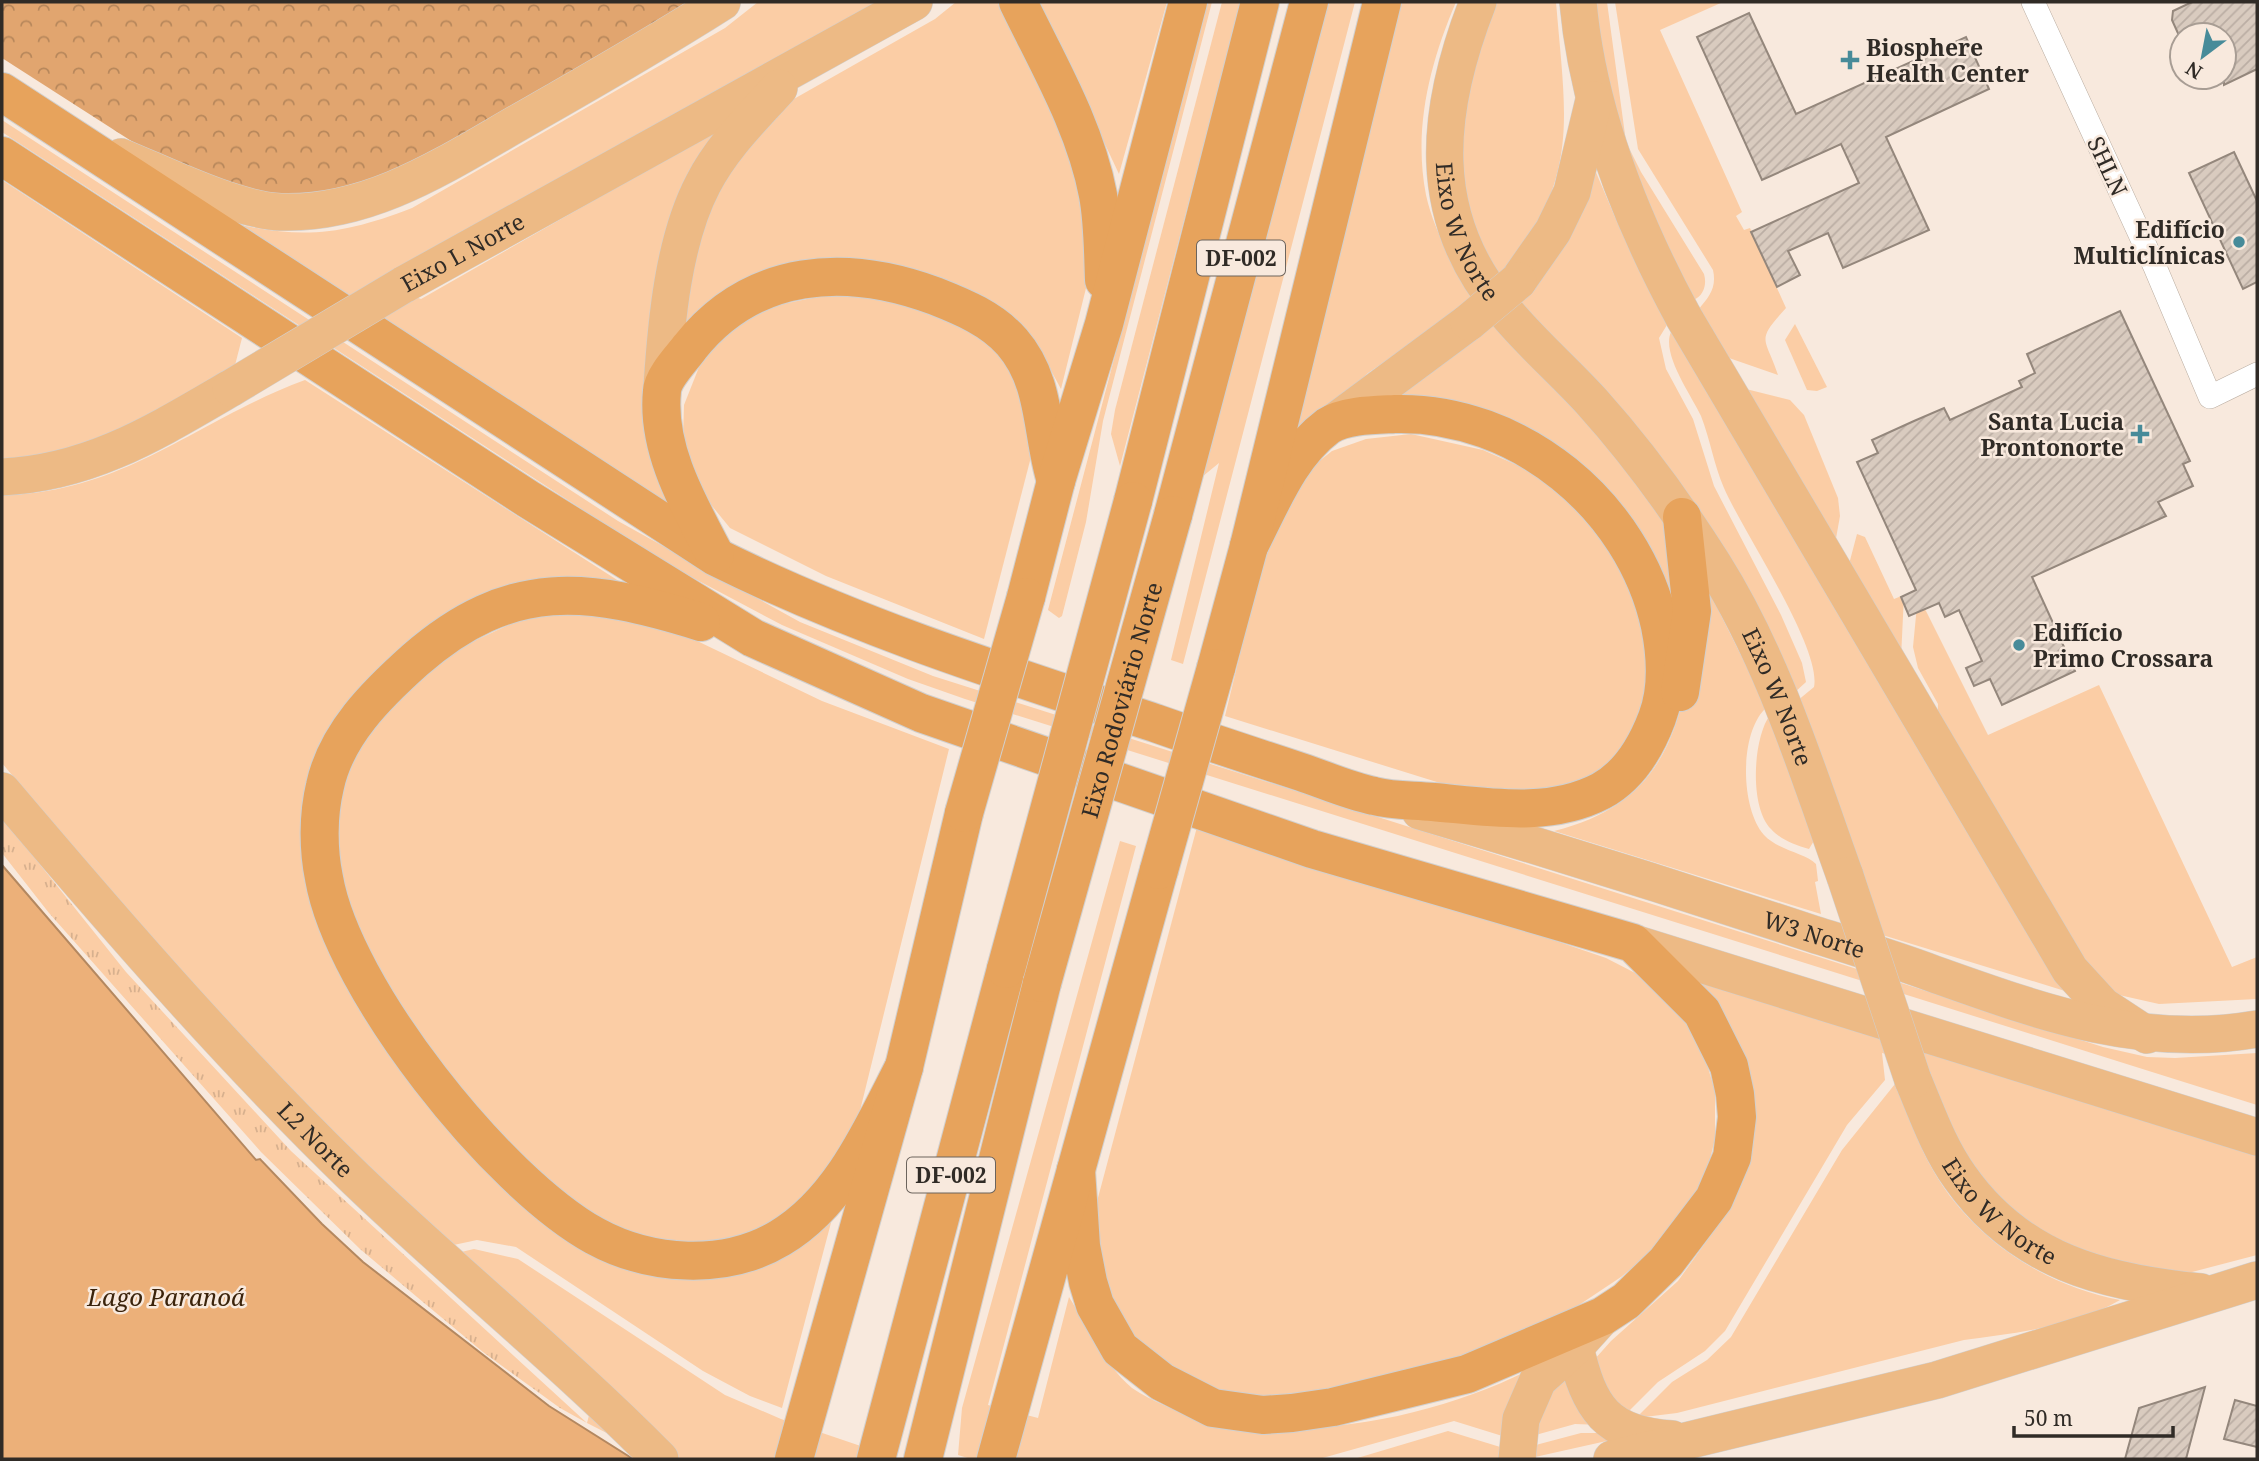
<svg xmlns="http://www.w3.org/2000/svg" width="2259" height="1461" font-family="'Noto Serif',serif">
<defs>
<pattern id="forest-crowns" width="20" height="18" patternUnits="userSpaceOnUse" patternTransform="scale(1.75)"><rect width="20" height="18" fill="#e1a56f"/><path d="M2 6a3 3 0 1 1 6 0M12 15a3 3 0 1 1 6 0" fill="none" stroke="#b7875b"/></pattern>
<pattern id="park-tufts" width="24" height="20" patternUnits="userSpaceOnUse" patternTransform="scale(1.75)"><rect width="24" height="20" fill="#fbcda5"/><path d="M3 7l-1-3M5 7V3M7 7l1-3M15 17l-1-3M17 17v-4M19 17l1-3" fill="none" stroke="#d7b08e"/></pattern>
<pattern id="building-hatch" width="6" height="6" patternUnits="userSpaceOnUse" patternTransform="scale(1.75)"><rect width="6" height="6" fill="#d9cbbf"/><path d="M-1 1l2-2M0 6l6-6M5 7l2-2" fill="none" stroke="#bbaea4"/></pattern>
</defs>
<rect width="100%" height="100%" fill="#f8e9dd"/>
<g fill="#fbcda5">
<path d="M 758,2 L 880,2 L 389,287 L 421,299 L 733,121 L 684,202 L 677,511 L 233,223 C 303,240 345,234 412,208 L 725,28 Z"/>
<polygon points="956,2 1003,2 1074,144 1090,272 1061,389 1035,341 872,263 681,339 703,205 785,104 935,19"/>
<polygon points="1038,2 1167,2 1119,174"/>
<polygon points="1208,2 1212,2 1103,421 1086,522 1062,616 1059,618 1048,610"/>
<polygon points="1222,2 1241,2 1120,466 1111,434 1115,410"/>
<polygon points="1323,2 1355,2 1183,664 1171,660 1219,463 1197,481"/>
<path d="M 1399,2 L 1456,2 C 1430,63 1413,128 1426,195 C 1434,232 1456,268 1473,302 L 1368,373 L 1276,465 Z"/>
<path d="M 1491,2 L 1556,2 C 1566,123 1581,178 1499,280 L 1459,192 L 1461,77 Z"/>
<path d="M 1590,2 L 1607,2 L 1626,142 L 1641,172 L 1704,274 C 1707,284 1704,296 1693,300 L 1633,185 Z"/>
<path d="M 1615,2 L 1723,2 L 1660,30 L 1742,212 L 1736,216 L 1744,230 L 1750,228 L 1786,308 C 1755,342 1765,336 1778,375 L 1729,358 L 1698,310 C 1709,297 1717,288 1713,270 L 1638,149 Z"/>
<polygon points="2,120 618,521 800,622 933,676 2103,1047 2147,1057 2175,1058 2257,1053 2257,1105 965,699 908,679 782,625 663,562 2,132"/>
<polygon points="1595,170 1618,224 1670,320 1659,338 1666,369 1693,419 1714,486 1781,615 1802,663 1806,682 1794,693 1519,301"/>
<polygon points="2,180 242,338 233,373 138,430 2,466"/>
<polygon points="873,295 984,332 1025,383 1032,453 984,639 826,576 730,528 699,490 683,439 684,405 703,357 714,343 763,308 822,296"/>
<polygon points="1496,324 1601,437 1663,521 1681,616 1605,491 1376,406"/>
<polygon points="1795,324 1827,387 1817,391 1807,390 1785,340"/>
<path d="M 1671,332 L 2036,949 L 2065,991 L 1876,933 L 1797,701 L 1814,687 C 1822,648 1742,530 1724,488 C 1714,465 1710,439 1701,416 C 1692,396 1661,354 1671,332 Z"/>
<path d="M 305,380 L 625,585 L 595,578 L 571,578 L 335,725 L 332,942 L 615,1264 L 832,1219 L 782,1408 L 750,1396 L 703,1371 L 516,1247 L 477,1240 L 449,1246 L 332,1135 L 106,889 L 2,763 L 2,495 C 125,493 196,420 305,380 Z"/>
<polygon points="1742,388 1790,400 1804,415 1838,498 1840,516 1835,544"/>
<polygon points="1411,434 1483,450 1519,466 1555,489 1605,540 1633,587 1653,688 1638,737 1577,794 1469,792 1225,716 1267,543 1300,476 1332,451 1366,439"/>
<polygon points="1857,534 1865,537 1894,599 1904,595 1901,658 1848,568"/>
<path d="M 1703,579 L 1767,707 C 1739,731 1740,808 1764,835 C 1779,851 1806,853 1816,864 L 1818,881 L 1815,882 L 1821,914 L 1554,831 C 1688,798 1684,693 1703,579 Z"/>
<polygon points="1918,595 1988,735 2099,685 2232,967 2257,957 2257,999 2159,1004 2119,995 2096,979 1937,726 1938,704 1918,668 1913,647"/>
<polygon points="551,613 611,613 693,639 822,701 949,749 855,1131 797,1213 712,1247 643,1241 589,1214 527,1162 478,1113 402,1013 353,920 339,875 333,822 353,755 392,702 457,649 519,620"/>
<path d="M 1770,715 L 1815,839 L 1809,849 C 1795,845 1781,840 1771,829 C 1749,807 1753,738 1770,715 Z"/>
<polygon points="1197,827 1533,933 1606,958 1641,976 1686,1021 1705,1058 1715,1091 1715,1139 1705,1179 1652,1252 1621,1277 1540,1331 1381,1391 1223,1400 1149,1359 1106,1295 1095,1209"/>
<path d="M 1120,841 L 1136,846 L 988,1405 L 1038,1418 L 1069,1297 C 1088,1328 1104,1364 1132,1388 C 1242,1461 1432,1424 1544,1362 L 1512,1439 L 1454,1421 L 1319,1459 L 971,1459 L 958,1455 L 962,1408 Z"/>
<polygon points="1660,962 2257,1150 2257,1255 2192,1272 2147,1273 2041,1237 1974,1179 1923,1063 1882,1053 1885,1080 1847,1125 1725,1331 1705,1351 1658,1382 1624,1416 1590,1371 1594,1360 1611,1341 1678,1281 1721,1221 1749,1130"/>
<path d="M 1895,1084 C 1906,1110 1916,1138 1929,1163 C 1967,1235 2041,1285 2120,1300 C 2074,1327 2015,1333 1964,1340 L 1677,1413 L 1636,1418 L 1672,1382 L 1707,1360 L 1731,1337 L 1842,1150 Z"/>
<polygon points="474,1249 518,1259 725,1395 781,1419 899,1459 658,1459 587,1423 599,1377 457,1253"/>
<polygon points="1566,1371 1601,1425 1575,1424 1532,1436 1534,1417"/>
<polygon points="1448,1431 1510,1450 1510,1459 1354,1459"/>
<polygon points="1581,1433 1604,1433 1620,1438 1535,1457 1532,1446"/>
</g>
<polygon fill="url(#forest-crowns)" points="2,2 704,2 426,164 287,202 164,162 2,58"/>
<polygon fill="url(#park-tufts)" points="2,817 126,972 291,1151 587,1423 560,1408 483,1352 417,1297 360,1249 261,1152 49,913 2,853"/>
<polygon fill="#ecb079" stroke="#b48860" stroke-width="2" points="2,865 256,1160 260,1159 322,1224 363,1262 549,1406 633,1459 2,1459"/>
<g fill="url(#building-hatch)" stroke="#94877c" stroke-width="2">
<polygon points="2192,2 2257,2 2257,69 2224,85 2224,35 2182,35 2181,40 2172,20 2173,11"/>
<polygon points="1749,13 1796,114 1966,37 1989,89 1886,137 1929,230 1843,268 1828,233 1788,251 1800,275 1777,287 1751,232 1859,183 1841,144 1762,180 1697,37"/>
<polygon points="2234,152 2257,201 2257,282 2243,289 2189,173"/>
<polygon points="2120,311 2190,461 2183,464 2193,486 2158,502 2166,516 2032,577 2075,671 2002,705 1990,679 1974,686 1966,668 1982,661 1959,610 1945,617 1939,603 1909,616 1901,597 1916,590 1857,462 1878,453 1872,440 1914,421 1944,408 1950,420 2022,387 2019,381 2035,373 2027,354"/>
<polygon points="2205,1387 2186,1459 2125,1459 2139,1408"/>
<polygon points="2235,1400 2257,1406 2257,1447 2224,1439"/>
</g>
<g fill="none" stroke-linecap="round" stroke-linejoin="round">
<g stroke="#bbaea2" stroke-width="24">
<polyline id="minor" points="2033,2 2155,267 2210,397 2257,374"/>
</g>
<g stroke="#d1d0cf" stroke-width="38">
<g id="primary">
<path id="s1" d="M 1478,2 C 1436,109 1423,216 1504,310 C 1531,343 1564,371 1592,402 C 1637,452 1677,507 1713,564 C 1773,659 1807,770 1845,876"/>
<path d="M 1578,2 C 1588,112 1631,220 1683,316 L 2070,970 L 2103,1006 L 2147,1035"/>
<path d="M 121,157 C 165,175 235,210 281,212 C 374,215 452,160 530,116 C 595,79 659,42 722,2"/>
<polyline points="1518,281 1553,231 1572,192 1594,100"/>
<path id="s2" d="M 403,285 L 914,2"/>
<path d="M 662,387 C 666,324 673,241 703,184 C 722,147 752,118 779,88"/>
<polyline points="1333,423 1469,322"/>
<path d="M 2,477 C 91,473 157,431 231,388"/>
<path id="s3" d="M 2,791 C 115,924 230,1057 356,1179 C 455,1274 563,1361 660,1459"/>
<path id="s4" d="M 1420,811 C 1552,850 1683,891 1813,934 C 1854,947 1894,959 1934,974 C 2041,1012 2141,1049 2257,1029"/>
<polyline points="1633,943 2257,1137"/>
<path id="s5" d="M 1913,1080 C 1927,1113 1939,1148 1960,1177 C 2019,1261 2104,1283 2201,1292"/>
<path d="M 1575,1347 C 1589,1408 1606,1435 1672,1439"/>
<polyline points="1517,1459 1521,1419 1538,1380 1575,1347 1603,1316"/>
<polyline points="1612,1459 1937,1380 2257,1280"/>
</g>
</g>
<g stroke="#d1d0cf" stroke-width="40">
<g id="trunk">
<path d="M 1018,2 C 1048,64 1085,126 1098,195 C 1103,222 1103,252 1104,280"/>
<path d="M 2,92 L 716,557 C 857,627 1006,674 1155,723 C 1203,740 1252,756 1301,772 C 1325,780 1349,791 1374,796 C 1393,801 1414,800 1433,802 C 1489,807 1549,818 1601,791 C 1629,776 1646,747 1657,718 C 1668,689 1666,656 1660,626 C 1634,506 1519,411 1395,414 C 1375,415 1345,415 1328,426 C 1289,455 1271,504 1249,546"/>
<polyline points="2,156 528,499 753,638 921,713 1312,849 1633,943 1702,1012 1729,1066 1735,1094 1737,1117 1732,1157 1714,1199 1666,1262 1626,1301 1603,1316 1467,1374 1333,1407 1292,1413 1263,1415 1213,1408 1162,1382 1120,1349 1095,1305 1088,1282 1081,1246 1076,1170"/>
<polyline points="1133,501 1260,2"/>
<polyline points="1173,515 1309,2"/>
<path d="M 715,555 C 689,505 656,449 662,391 C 663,377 682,358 690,347 C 753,268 846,263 935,296 C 963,307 992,319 1012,342 C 1047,382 1041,434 1056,481"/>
<polyline points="1026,597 1056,481 1104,324 1188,2"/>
<path d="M 701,622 C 588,587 511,576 415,660 C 377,694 336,734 325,786 C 318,815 318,849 324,878 C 343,989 497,1182 595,1236 C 650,1266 725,1271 780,1238 C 841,1202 873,1127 904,1067"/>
<polyline points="1216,668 1249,546 1382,2"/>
<polyline points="1680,692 1692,611 1682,517"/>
<polyline points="794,1459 904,1067 964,813"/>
<polyline points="876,1459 1006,969"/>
<polyline points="923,1459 1042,983"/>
<polyline points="996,1459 1159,870"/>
</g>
</g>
<use href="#minor" stroke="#fff" stroke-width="23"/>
<use href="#primary" stroke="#edba85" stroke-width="37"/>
<use href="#trunk" stroke="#e7a35c" stroke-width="38"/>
<g stroke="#d1d0cf" stroke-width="38" stroke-linecap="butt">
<g id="primary-bridge">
<polyline points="1469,322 1518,281"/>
<polyline points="231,388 403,285"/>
<polyline points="1845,876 1913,1080"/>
</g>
</g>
<g stroke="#d1d0cf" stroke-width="40" stroke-linecap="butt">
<g id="trunk-bridge">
<polyline points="964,813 1026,597"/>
<polyline points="1159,870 1216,668"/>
<polyline points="1006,969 1133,501"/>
<path id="s6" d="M 1042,983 L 1173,515"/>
</g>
</g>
<use href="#primary-bridge" stroke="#edba85" stroke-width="37"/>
<use href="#trunk-bridge" stroke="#e7a35c" stroke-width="38"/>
</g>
<g fill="#478b99" stroke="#f8e9dd" stroke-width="2.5">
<path d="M1846.5 49.5h7v7h7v7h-7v7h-7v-7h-7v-7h7z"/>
<circle cx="2239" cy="242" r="7"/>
<path d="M2136.5 423.5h7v7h7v7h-7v7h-7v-7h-7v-7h7z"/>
<circle cx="2019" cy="645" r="7"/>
</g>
<g text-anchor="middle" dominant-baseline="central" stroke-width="5" stroke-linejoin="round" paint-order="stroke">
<g fill="#f8e9dd" stroke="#6c645d" stroke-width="2">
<rect x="1197" y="240.5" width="88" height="35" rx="5"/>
<rect x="907" y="1157.5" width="88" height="35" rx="5"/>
</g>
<g font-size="21" font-weight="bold" fill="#302b26">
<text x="1241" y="258">DF-002</text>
<text x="951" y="1175">DF-002</text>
</g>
<g font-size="23" font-weight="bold" fill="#302b26" stroke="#f8e9dd" text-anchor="start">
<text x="1866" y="47">Biosphere<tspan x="1866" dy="26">Health Center</tspan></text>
<text x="2225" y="229" text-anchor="end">Edifício<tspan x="2225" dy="26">Multiclínicas</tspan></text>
<text x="2124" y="421" text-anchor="end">Santa Lucia<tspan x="2124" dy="26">Prontonorte</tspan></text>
<text x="2033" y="632">Edifício<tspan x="2033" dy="26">Primo Crossara</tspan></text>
</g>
<g font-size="23" fill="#302b26" stroke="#f8e9dd">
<text transform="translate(2108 166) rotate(65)">SHLN</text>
<text stroke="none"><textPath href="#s1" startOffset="238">Eixo W Norte</textPath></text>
<text stroke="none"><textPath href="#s2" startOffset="68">Eixo L Norte</textPath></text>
<text stroke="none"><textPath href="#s1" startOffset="805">Eixo W Norte</textPath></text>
<text stroke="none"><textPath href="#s6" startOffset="294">Eixo Rodoviário Norte</textPath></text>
<text stroke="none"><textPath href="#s4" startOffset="413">W3 Norte</textPath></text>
<text stroke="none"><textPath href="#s3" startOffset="469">L2 Norte</textPath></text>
<text stroke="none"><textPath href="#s5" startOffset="161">Eixo W Norte</textPath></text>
</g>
<g font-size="24" font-style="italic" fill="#3b230b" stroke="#f8e9dd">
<text x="166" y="1296">Lago Paranoá</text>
</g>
</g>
<rect width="2259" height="1461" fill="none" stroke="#302b26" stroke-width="7"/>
<g transform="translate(2203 56) rotate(212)"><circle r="33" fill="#f8e9dd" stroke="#a89d94" stroke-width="2"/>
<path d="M0-5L12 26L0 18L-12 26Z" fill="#478b99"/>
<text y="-10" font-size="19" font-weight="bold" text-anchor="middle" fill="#302b26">N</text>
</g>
<path d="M2014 1426v10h159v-10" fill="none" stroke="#302b26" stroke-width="3.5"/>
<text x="2024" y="1426" font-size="21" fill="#302b26" stroke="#f8e9dd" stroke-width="5" paint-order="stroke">50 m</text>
</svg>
